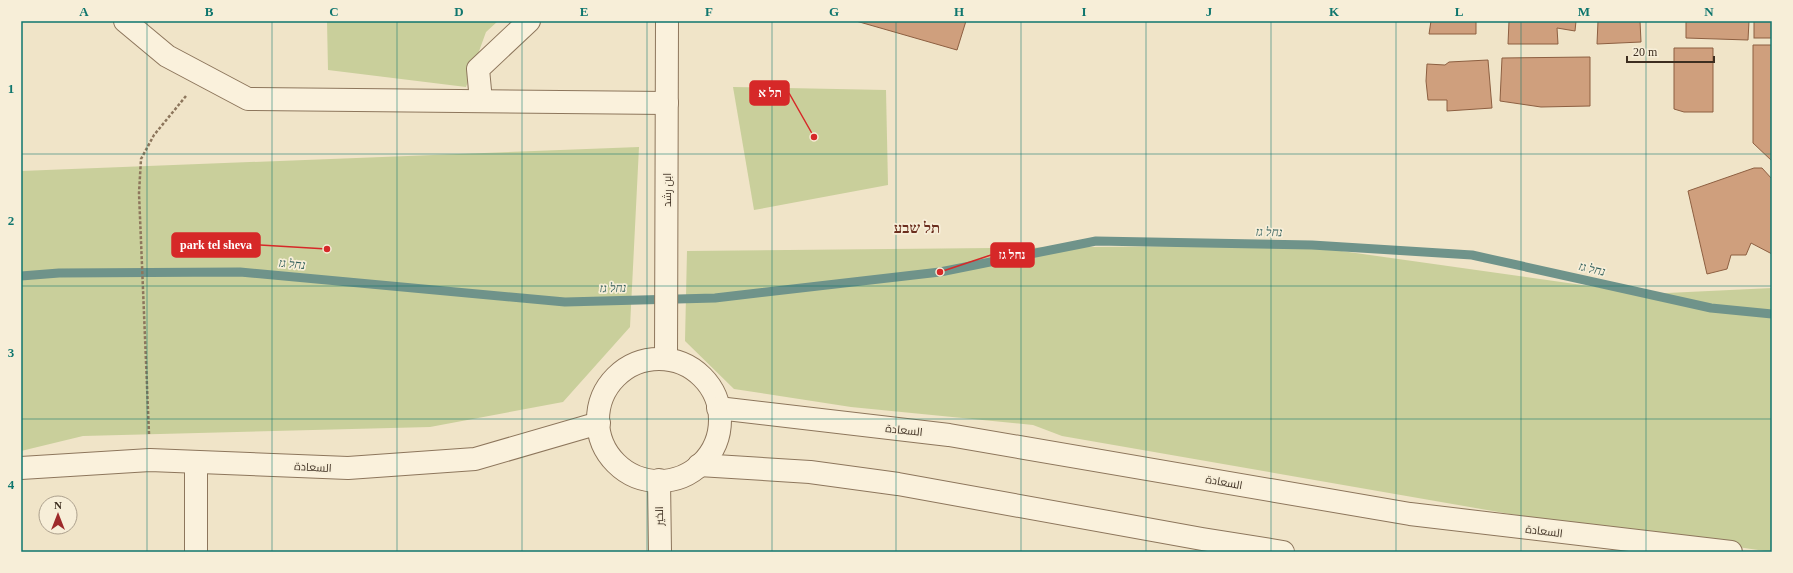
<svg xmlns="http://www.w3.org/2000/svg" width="1793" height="573" font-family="'Times New Roman',Cairo,Heebo,serif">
<rect width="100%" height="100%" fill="#f0e4c8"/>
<g fill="#c9cf9b">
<polygon points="327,21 498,21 486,32 466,87 328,70"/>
<polygon points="733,87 886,90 888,185 754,210"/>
<polygon points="639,147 630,327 563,402 430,427 83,436 21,451 21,171"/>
<polygon points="1299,245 1646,294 1772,288 1772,552 1510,514 1062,436 1033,425 851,407 734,389 685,341 687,251"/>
</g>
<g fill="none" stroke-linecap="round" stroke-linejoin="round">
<polyline stroke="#6f938a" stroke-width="9" points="21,276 59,273 240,272 565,302 715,298 940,272 1096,241 1312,245 1472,255 1711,308 1772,314"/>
</g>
<g fill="#cf9f7d" stroke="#8d5f41">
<polygon points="856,21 966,21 957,50"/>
<polygon points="1431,21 1476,21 1476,34 1429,34"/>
<polygon points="1509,21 1576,21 1575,31 1557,28 1558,44 1508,44"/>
<polygon points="1598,21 1640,21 1641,42 1597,44"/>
<polygon points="1686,21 1749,21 1748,40 1686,38"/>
<rect x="1754" y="21" width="18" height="17"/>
<polygon points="1753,45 1772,45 1772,161 1753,143"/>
<polygon points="1674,48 1713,48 1713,112 1684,112 1674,109"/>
<polygon points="1590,57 1590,106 1541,107 1500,101 1502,58"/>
<polygon points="1488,60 1492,108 1447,111 1447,100 1428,100 1426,81 1427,64 1445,65 1449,62"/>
<polygon points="1754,168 1762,168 1772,179 1772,254 1751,243 1746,255 1731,255 1727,269 1707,274 1688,191"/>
</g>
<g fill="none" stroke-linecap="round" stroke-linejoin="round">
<g stroke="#8d765c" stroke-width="24">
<g id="minor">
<polyline points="125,21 167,56 248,99 667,103"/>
<polyline points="481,101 478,69 529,21"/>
<polyline points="666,359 667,21"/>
<circle cx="659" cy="420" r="61"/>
<polyline points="718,408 949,435 1410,514 1731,552"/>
<polyline points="196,462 196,552"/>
<polyline points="699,465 810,472 898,484 1202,539 1283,552"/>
<polyline points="21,468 150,460 348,468 475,459 599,423"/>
<polyline points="659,480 660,552"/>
</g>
</g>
<polyline stroke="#8d765c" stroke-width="2.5" stroke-dasharray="3 2" stroke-linecap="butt" points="149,434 139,193 141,159 154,135 186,96"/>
<use href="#minor" stroke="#faf1dc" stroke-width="22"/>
</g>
<path fill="none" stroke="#0f766e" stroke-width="1" stroke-opacity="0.55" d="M 147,21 L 147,552M 272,21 L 272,552M 397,21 L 397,552M 522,21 L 522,552M 647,21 L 647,552M 772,21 L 772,552M 896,21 L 896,552M 1021,21 L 1021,552M 1146,21 L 1146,552M 1271,21 L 1271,552M 1396,21 L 1396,552M 1521,21 L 1521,552M 1646,21 L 1646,552M 21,154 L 1772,154M 21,286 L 1772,286M 21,419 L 1772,419"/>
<g text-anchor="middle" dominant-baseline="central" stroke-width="3.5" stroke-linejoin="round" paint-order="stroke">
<g font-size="11" fill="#3d2e20" stroke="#f7eed8">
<text transform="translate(667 190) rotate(-90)">ابن رشد</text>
<text transform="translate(904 430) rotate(6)">السعادة</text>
<text transform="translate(313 467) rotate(3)">السعادة</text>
<text transform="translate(1224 482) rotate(10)">السعادة</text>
<text transform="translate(659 516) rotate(-91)">الخير</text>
<text transform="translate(1544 531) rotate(7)">السعادة</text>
</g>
<g font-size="12" font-style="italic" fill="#2f5d5a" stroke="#f7eed8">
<text transform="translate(1269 232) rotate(1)">נחל גז</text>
<text transform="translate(292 264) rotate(5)">נחל גז</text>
<text transform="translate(1592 269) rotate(13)">נחל גז</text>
<text transform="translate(613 288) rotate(-1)">נחל גז</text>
</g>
<g font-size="15" font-weight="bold" fill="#6b2e1e" stroke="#f7eed8">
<text x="917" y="228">תל שבע</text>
</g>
</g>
<path fill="none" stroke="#d62828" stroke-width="1.5" d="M814 137L789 93M327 249L260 245M940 272L991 255"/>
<g fill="#d62828" stroke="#f7eed8" stroke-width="1.5">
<circle cx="814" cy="137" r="4"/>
<circle cx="327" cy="249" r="4"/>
<circle cx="940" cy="272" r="4"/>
</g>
<g fill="#d62828" stroke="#d62828" stroke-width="1.5">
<rect x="750" y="81" width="39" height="24" rx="4"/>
<rect x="172" y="233" width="88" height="24" rx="4"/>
<rect x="991" y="243" width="43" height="24" rx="4"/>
</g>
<g font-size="12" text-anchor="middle" font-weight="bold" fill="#fff">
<text x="770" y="97">תל א</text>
<text x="216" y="249">park tel sheva</text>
<text x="1012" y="259">נחל גז</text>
</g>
<rect width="1793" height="573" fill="none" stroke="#f7eed8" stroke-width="44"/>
<g transform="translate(58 515)"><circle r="19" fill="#f7eed8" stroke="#ada18e"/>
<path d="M0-3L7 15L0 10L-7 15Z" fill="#9e2a2b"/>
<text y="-6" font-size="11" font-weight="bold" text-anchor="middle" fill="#3d2e20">N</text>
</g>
<path d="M1627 56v6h87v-6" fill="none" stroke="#3d2e20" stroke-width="2"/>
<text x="1633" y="56" font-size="12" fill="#3d2e20" stroke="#f7eed8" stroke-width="3" paint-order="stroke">20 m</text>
<rect x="22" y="22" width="1749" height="529" fill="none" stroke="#0f766e" stroke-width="1.5"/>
<g font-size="13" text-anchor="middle" font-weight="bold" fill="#0f766e">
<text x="84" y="16">A</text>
<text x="209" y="16">B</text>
<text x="334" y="16">C</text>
<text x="459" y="16">D</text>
<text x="584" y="16">E</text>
<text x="709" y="16">F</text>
<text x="834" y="16">G</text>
<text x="959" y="16">H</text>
<text x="1084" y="16">I</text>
<text x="1209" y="16">J</text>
<text x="1334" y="16">K</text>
<text x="1459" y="16">L</text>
<text x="1584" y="16">M</text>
<text x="1709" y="16">N</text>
<text x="11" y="93">1</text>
<text x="11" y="225">2</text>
<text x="11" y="357">3</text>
<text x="11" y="489">4</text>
</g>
</svg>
